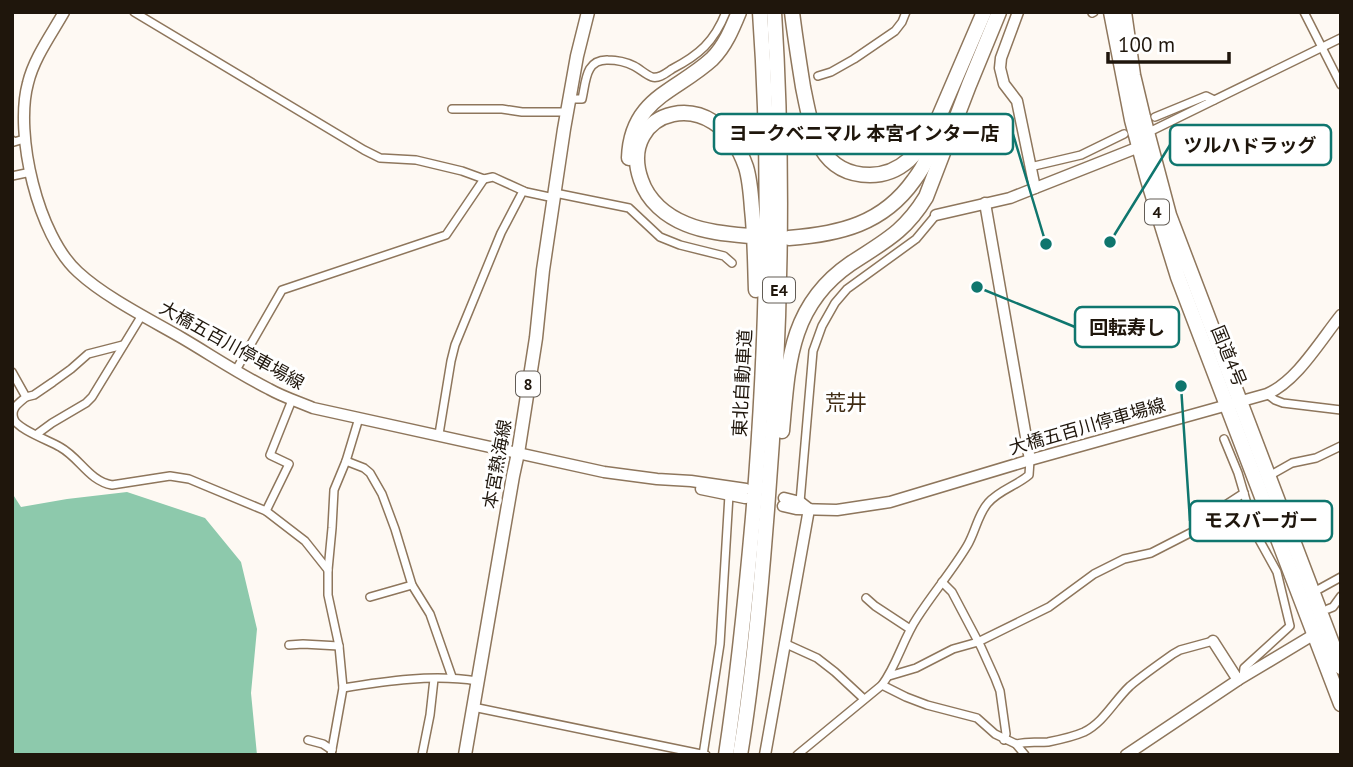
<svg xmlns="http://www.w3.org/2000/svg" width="1353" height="767" font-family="'PT Sans','Noto Sans JP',sans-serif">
<rect width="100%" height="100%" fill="#fef9f3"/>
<polygon fill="#8dc9ac" points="127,492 205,518 241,562 257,629 251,693 257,755 12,755 12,493 21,507 67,499"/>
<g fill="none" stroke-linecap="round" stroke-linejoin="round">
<g stroke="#8e765c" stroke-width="10">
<g id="street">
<polyline points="134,12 364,150 380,158 416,160 462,171 484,179 493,177 526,192 554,198"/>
<polyline points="1304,12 1341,85"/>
<polyline points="1092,13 1094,12"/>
<polyline points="818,76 831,72 854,59 895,31 902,22 906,12"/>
<path d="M 570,99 L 582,99 C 586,82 585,59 608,60 C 617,60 626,62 634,66 C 640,69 646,75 652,77 C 659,79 666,73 672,69 C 699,55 714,42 726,12"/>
<polyline points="452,109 502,109 522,112 567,112"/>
<polyline points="1155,117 1206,96 1214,100"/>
<polyline points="1147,133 1341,38"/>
<polyline points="12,140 14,142 24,139"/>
<polyline points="1030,167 1081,155 1124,134"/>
<polyline points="12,176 31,172"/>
<polyline points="555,193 629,208 660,237 680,245 724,256 732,263"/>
<polyline points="236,370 282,290 446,235 484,179"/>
<path d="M 12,372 L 26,397 C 19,403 10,408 14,419 C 17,429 50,441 60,447 C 80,458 89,481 112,485 L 170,476 L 189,479 L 266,511 L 305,541 L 328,570 L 328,595 L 339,646 L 343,688 L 331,755"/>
<polyline points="1267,394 1275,400 1283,403 1341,410"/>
<polyline points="26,397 34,395 53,382 71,369 88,354 123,345"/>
<polyline points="37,434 52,423 86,403 92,397 142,315"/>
<polyline points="439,434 451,361 455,345 501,233 523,191"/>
<polyline points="1224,439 1238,473 1256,534 1277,572 1290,626 1244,668 1243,677"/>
<polyline points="346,461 364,468 370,473 382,494 395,529 412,585 430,614 452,677"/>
<polyline points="1269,476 1292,463 1316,458 1341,446"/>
<polyline points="800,502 813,351 822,326 835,303 847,289 916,239 936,215"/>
<polyline points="266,511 289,464 270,455 292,400"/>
<polyline points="328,570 332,528 334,490 346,461 359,418"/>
<polyline points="942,582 952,592 981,647 995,678 1000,691 1006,734 1004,740"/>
<polyline points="1312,593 1341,577"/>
<polyline points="370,597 412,585"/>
<polyline points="866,598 875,606 910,629"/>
<polyline points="1328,609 1333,607 1341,596"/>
<polyline points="784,643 817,658 835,672 864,699"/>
<polyline points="289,645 303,644 339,646"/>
<polyline points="889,676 916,668 953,649 978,642 1049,607 1094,574 1124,559 1151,553 1192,532 1227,504 1244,493"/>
<polyline points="882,685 906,697 927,705 977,718 995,734 1016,744 1025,755"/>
<path d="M 343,688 C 386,681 433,674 477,681"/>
<polyline points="473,707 706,755"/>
<polyline points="308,740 323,744 332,750"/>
<path d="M 1016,744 C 1029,741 1036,743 1048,742 C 1058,740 1075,736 1084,732 C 1104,722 1114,701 1130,686 C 1143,675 1159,664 1173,654 L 1180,650 L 1213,641"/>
<polyline points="422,755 430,715 434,679"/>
<polyline points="703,755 720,644 729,495"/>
<path d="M 797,755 L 882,685 C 897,665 903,639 917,618 C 933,593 952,571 967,546 C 975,533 978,514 988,503 C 999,490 1016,486 1029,475 L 1030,460"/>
</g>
</g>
<g stroke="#8e765c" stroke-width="13">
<g id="secondary">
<path d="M 64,12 C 51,35 34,58 28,83 C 14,134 38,236 78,272 C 105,297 149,319 182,338 C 211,355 239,374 269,389 C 283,397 299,402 313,408 L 604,472 L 657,479 L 691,481 L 746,489"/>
<polyline points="1018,12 1001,58 1000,68 1004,84 1017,101 1035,188"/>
<polyline points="985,203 1030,460"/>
<polyline points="936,215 1010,198 1139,147"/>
<polyline points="701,489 745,498"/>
<polyline points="784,498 800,502 809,509"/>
<path d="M 783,506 L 796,509 L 837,510 L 890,502 L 1030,460 L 1267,394 C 1297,381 1320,341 1341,315"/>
<polyline points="1213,641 1238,680"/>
<polyline points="765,755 809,509"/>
<polyline points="1126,755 1238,680 1313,635"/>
</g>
</g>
<g stroke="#8e765c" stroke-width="15">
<polyline id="primary" points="465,755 513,476 518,453 536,338 543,270 564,129 577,56 588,12"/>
</g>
<g stroke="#8e765c" stroke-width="17">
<g id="highway">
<path d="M 792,12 C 795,37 799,62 803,87 C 811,127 818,175 870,175 C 902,175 920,151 935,126 L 984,12"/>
<polyline points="1111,12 1132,120 1148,180 1178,277 1341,704"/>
<polyline points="1124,12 1133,75 1143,117 1169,215 1341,667"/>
<path d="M 629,158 C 631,98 676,92 712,59 C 725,46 732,29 739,12"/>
<path d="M 749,236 C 728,234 705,232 686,224 C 666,216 648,201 641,180 C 616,110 716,79 746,167 C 750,180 751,195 752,209 C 755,236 755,263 756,290"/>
<path d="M 789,238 C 840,234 883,224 914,180 C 926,164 932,151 934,130"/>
<path d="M 782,431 C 788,365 789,306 850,264 C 883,242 904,233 926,197 L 969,85 L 999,12"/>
<path d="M 726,755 C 738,676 746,596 753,517 C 767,350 772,180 760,12"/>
<path d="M 740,755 C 753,678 760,600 766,522 C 780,353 785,182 774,12"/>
</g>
</g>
<use href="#street" stroke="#fff" stroke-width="7"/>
<use href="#secondary" stroke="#fff" stroke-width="10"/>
<use href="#primary" stroke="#fff" stroke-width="12"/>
<use href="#highway" stroke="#fff" stroke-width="14"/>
</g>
<g text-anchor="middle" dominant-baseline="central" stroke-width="6" stroke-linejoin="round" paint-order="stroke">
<g fill="#fff" stroke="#625c55" stroke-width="2">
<rect x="1145" y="199.5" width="24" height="25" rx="5"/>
<rect x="763" y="277.5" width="32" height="25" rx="5"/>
<rect x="516" y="371.5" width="24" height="25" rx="5"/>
</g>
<g font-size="16" font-weight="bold" fill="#1f160c">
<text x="1157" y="212">4</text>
<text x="779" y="290">E4</text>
<text x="528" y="384">8</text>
</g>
<g font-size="18" fill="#1f160c" stroke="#fff">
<text transform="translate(232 345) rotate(29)">大橋五百川停車場線</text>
<text transform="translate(1229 356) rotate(68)">国道4号</text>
<text transform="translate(742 383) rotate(-87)">東北自動車道</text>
<text transform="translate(1087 426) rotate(-16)">大橋五百川停車場線</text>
<text transform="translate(497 464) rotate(-80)">本宮熱海線</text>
</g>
<g font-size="21" fill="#3f2b13" stroke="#fff">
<text x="846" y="402">荒井</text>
</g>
</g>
<path fill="none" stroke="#0f766e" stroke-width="2.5" d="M1046 244L1013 134M1110 242L1170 145M977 287L1075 327M1181 386L1190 521"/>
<g fill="#0f766e" stroke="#fff" stroke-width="2.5">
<circle cx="1046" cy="244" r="7"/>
<circle cx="1110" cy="242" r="7"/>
<circle cx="977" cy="287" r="7"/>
<circle cx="1181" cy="386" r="7"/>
</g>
<g fill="#fff" stroke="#0f766e" stroke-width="2.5">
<rect x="714" y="114" width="299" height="40" rx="7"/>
<rect x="1170" y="125" width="161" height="40" rx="7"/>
<rect x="1075" y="307" width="104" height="40" rx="7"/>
<rect x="1190" y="501" width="142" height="40" rx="7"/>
</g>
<g font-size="19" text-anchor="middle" font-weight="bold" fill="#1f160c">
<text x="864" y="140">ヨークベニマル 本宮インター店</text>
<text x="1250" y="152">ツルハドラッグ</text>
<text x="1127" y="334">回転寿し</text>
<text x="1261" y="527">モスバーガー</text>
</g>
<rect width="1353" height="767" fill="none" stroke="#1f160c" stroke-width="28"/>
<path d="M1108 52v10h121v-10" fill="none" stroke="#1f160c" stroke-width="3.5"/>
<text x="1118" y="52" font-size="21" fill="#1f160c" stroke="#ffffff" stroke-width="5" paint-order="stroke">100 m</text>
</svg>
